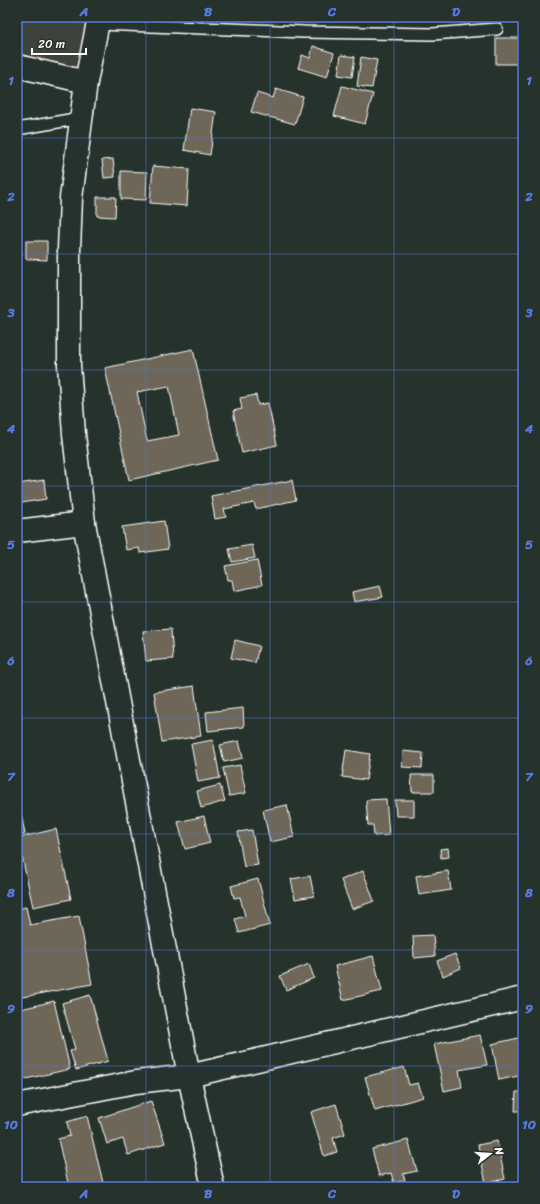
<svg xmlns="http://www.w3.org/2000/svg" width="540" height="1204" font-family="Sriracha,sans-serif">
<rect width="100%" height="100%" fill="#26332d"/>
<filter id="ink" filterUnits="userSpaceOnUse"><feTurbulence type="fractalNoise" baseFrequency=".025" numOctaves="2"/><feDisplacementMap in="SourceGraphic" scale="8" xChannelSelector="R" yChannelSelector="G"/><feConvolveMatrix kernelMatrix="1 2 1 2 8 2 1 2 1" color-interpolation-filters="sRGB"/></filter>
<g filter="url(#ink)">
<polygon fill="#3c423a" points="17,17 99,17 86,82 17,66"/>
<g fill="#6e6657" stroke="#fff" fill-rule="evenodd">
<rect x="496" y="38" width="27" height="26"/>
<polygon points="313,46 334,53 327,77 298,68 302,55 310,58"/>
<polygon points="341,55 355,57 352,77 338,75"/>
<polygon points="361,57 377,60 372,88 357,86"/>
<polygon points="342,86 373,94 365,124 334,116"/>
<polygon points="276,89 303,97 295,124 251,112 257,93 273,98"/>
<polygon points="190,108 216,112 210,155 184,150"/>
<polygon points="113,159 115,177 104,178 102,160"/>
<polygon points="153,166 189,169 187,206 150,203"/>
<polygon points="121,171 147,172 146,200 121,199"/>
<polygon points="97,197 116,197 115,217 97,216"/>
<polygon points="26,241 47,241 47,260 26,259"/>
<path d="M 193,349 L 218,460 L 129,480 L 105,368 ZM 169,386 L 179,435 L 147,441 L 137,392 Z"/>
<polygon points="256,395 258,405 268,403 277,445 242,453 233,411 242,409 240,398"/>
<polygon points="44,480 46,499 21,503 18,484"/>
<polygon points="292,480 296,500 256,509 254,503 224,509 226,517 215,519 211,496"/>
<polygon points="164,521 168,549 140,553 139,548 126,550 122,527"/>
<polygon points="252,545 255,558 232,562 229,549"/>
<polygon points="257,560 262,585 234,591 232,580 228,580 225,566"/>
<polygon points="380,586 383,597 354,602 352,592"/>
<polygon points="171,629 173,659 146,661 143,631"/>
<polygon points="235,640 259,646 255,663 231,658"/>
<polygon points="194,686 201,736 162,742 154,692"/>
<polygon points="243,708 244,727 208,731 206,712"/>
<polygon points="213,740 220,778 198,782 191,744"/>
<polygon points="239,741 243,758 224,762 220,745"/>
<polygon points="346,750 370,754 366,780 342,777"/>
<polygon points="403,751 423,753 422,768 402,767"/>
<polygon points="240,765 246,793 229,796 223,768"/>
<polygon points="411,775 434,775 434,792 412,792"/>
<polygon points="220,785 225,801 201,808 197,791"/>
<polygon points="386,799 389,835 374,836 373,825 368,825 366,800"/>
<polygon points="395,800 414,800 414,816 396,816"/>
<polygon points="287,805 294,837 270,842 263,810"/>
<polygon points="21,813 25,834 17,836 17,814"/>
<polygon points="204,816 210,843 185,849 178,822"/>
<polygon points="56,829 71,899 33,907 18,838"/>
<polygon points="252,830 258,865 244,867 238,832"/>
<polygon points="448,848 449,857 441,858 440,849"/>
<polygon points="363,871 374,901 352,909 341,880"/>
<polygon points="448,871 451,890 419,895 416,876"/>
<polygon points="310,876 314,896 295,899 291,879"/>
<polygon points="258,879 270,925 239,933 235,919 245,916 240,897 234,898 231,886"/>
<polygon points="26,907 30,925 79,916 92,984 17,998 17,909"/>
<polygon points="433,935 435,956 414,958 413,936"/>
<polygon points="455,954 461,968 443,976 437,961"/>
<polygon points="373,956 382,991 343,1000 335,966"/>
<polygon points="309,964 314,978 286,990 280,976"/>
<polygon points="90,995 108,1061 76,1070 70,1051 75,1049 62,1003"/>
<polygon points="54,1001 70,1069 17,1081 17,1010"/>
<polygon points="480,1035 487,1065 459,1070 462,1087 444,1091 434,1044"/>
<polygon points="523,1037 523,1075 499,1080 492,1044"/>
<polygon points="404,1067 409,1085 418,1083 423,1097 375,1111 365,1077"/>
<polygon points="516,1092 523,1092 523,1111 515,1111"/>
<polygon points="151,1101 165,1143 128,1155 123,1139 107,1144 99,1118"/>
<polygon points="336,1104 345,1134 333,1138 337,1152 324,1156 311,1112"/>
<polygon points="87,1116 104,1187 69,1187 58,1139 70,1136 67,1122"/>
<polygon points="408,1140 417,1171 403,1174 405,1180 394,1183 391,1173 379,1176 372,1149"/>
<polygon points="497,1141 505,1179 486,1183 478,1145"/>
<polygon points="520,1142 523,1142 523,1160"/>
</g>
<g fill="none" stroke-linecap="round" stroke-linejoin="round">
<g stroke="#fff" stroke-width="14">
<g id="lane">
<polyline points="98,24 304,32 433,34 497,29"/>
<polyline points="17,129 81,118"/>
</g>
</g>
<g stroke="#fff" stroke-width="25">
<g id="street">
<polyline points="17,66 86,82"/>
<polyline points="17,531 84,523"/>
<polyline points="17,1105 136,1082 189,1076 523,998"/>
</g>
</g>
<g stroke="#fff" stroke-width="25">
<polyline id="secondary" points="99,17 86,82 71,198 69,250 69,365 74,434 84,523 189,1076 213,1187"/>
</g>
<use href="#lane" stroke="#26332d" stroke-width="11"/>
<use href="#street" stroke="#26332d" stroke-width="22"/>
<use href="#secondary" stroke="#26332d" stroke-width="22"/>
</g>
</g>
<path fill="none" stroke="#567ae2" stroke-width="1" stroke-opacity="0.55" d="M 146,17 L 146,1187M 270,17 L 270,1187M 394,17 L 394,1187M 17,138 L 523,138M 17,254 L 523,254M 17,370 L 523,370M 17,486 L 523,486M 17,602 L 523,602M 17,718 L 523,718M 17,834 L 523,834M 17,950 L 523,950M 17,1066 L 523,1066"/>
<rect width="540" height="1204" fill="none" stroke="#26332d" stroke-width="44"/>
<g transform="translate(490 1154) rotate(73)" stroke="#26332d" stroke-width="3" paint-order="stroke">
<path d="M0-3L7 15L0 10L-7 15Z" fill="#ffffff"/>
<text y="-6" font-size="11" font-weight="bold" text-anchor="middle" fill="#ffffff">N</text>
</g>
<path d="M32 48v6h54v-6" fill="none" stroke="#ffffff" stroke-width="2"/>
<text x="38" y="48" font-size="12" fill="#ffffff" stroke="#26332d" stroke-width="3" paint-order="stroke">20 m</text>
<rect x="22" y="22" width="496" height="1160" fill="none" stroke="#567ae2" stroke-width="1.5"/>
<g font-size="13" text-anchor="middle" font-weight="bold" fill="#567ae2">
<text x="84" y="16">A</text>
<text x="208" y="16">B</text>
<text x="332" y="16">C</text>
<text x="456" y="16">D</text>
<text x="11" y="85">1</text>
<text x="529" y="85">1</text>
<text x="11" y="201">2</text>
<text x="529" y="201">2</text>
<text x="11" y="317">3</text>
<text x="529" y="317">3</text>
<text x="11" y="433">4</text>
<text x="529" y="433">4</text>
<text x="11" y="549">5</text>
<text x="529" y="549">5</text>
<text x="11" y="665">6</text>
<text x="529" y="665">6</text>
<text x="11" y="781">7</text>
<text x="529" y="781">7</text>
<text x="11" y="897">8</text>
<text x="529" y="897">8</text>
<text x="11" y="1013">9</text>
<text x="529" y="1013">9</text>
<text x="11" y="1129">10</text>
<text x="529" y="1129">10</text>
<text x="84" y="1198">A</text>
<text x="208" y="1198">B</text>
<text x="332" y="1198">C</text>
<text x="456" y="1198">D</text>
</g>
</svg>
